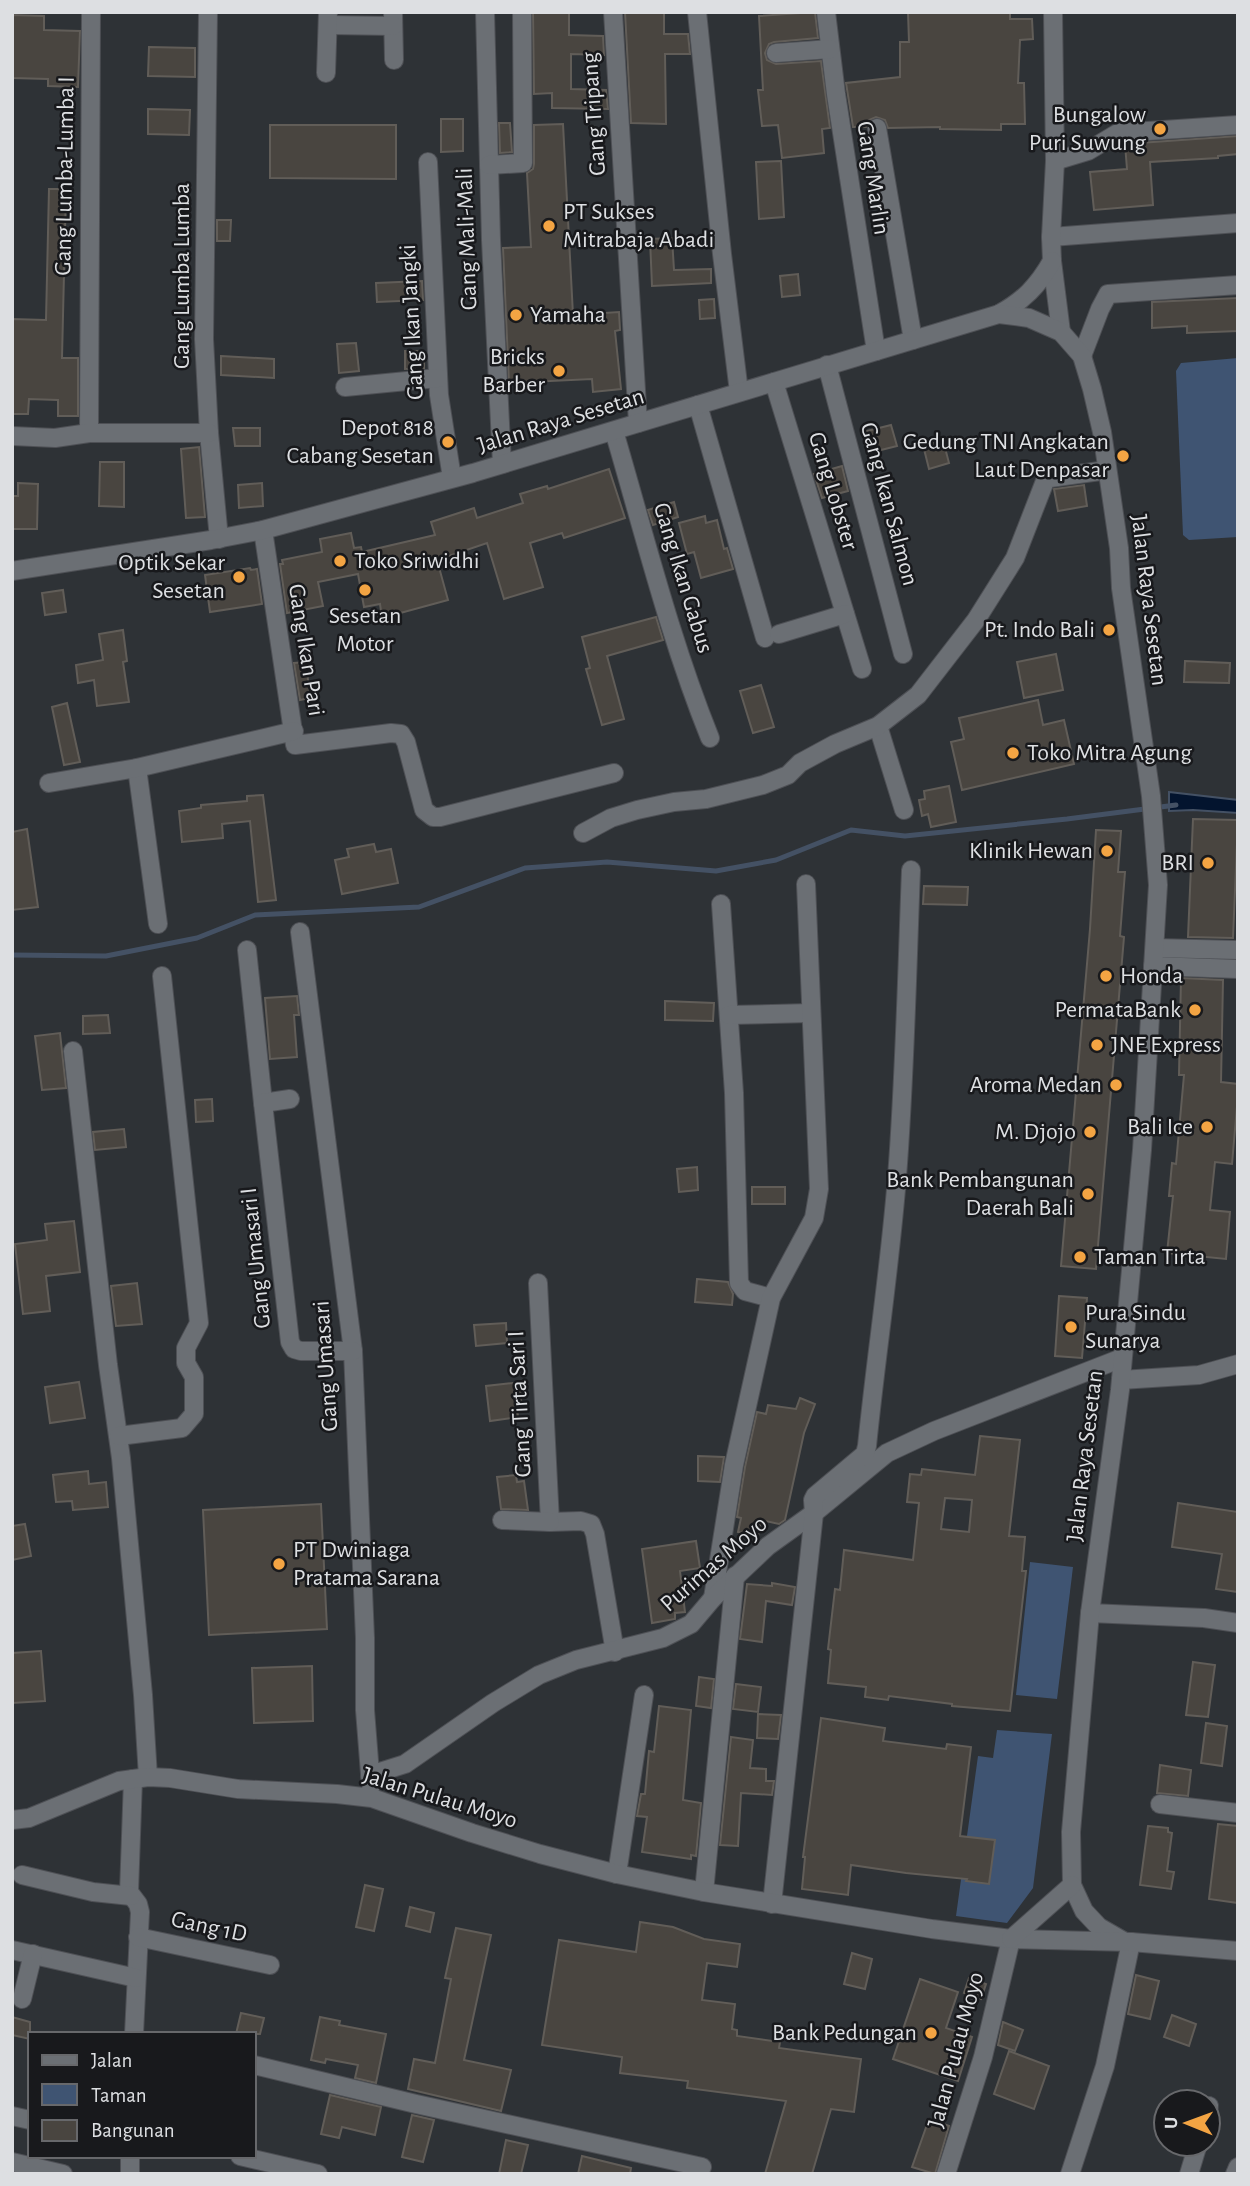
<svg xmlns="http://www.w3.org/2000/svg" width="1250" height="2186" font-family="'Alegreya Sans',sans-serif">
<rect width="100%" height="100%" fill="#2e3236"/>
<g fill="#3f5472">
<polygon points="1238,358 1238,537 1189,540 1183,535 1176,371 1181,363"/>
<polygon points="1030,1562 1073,1567 1057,1699 1016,1695"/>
<polygon points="997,1730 1052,1734 1033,1888 1007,1923 956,1916 978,1756 993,1758"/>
</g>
<polygon fill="#03142e" stroke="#445164" stroke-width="2" points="1169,792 1238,800 1238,813 1193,810 1169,811"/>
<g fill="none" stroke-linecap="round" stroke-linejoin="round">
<polyline stroke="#445164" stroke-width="5" points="12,955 106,956 197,938 255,915 419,907 525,868 607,862 716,871 776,860 851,830 905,836 1067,819 1176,805"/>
</g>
<g fill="#494540" stroke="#615d58" stroke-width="2" fill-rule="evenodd">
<polygon points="533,12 569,12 569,35 603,36 604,55 571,54 571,89 606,90 608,109 552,108 552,93 534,94"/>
<polygon points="625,12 664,12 664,34 688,34 690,54 665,54 666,124 631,123"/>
<polygon points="815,12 818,38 774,42 769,44 765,53 767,60 776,64 821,61 830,128 822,129 824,153 782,158 778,125 762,126 758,90 763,90 759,16"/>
<polygon points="908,12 1010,12 1010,19 1032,19 1033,39 1020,40 1018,83 1024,83 1025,124 1001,124 1001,130 940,129 940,127 888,128 885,120 876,117 869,120 866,127 853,127 846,83 900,77 900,42 909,42"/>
<polygon points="12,15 44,16 44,30 80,31 78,87 48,86 48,79 12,78"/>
<polygon points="149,47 195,48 195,77 148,76"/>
<polygon points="148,109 190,110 189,135 148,134"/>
<polygon points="441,119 463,119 463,151 441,152"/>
<polygon points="499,123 510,123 512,152 500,153"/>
<polygon points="563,124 573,315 619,312 620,330 615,331 621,389 593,392 592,379 509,383 503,248 531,247 527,173 533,169 534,164 534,125"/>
<polygon points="270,125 396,125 396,179 270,178"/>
<polygon points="1238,136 1238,154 1218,156 1218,158 1150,162 1153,205 1094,210 1090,172 1127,169 1125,144"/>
<polygon points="781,161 784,217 759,219 756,162"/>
<polygon points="49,189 66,189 62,358 78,358 78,416 58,416 58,400 29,399 28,414 12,414 12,319 46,320"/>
<polygon points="217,220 231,220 230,241 217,241"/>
<polygon points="672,238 674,270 711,269 711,283 652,286 650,239"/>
<polygon points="798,274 800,295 782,297 780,276"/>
<polygon points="422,281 423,300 377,302 376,283"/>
<polygon points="1238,298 1238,331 1187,333 1187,326 1152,328 1152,302"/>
<polygon points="714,299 715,318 700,319 699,300"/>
<polygon points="356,343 359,371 339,373 337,344"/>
<polygon points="405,351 424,351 424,368 405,369"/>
<polygon points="221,356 274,359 274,378 221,375"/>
<polygon points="891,425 897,446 869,453 863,432"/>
<polygon points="233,428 260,428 260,446 235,446"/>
<polygon points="943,440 949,463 929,469 923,445"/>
<polygon points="199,447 205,517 186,518 181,449"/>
<polygon points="100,462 124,462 124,507 99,506"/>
<polygon points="842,466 848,491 822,498 814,474"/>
<polygon points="609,469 625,518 564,538 562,533 530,543 543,587 504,599 487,543 437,560 448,600 382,618 380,604 364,607 358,574 318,582 323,606 287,613 280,564 283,564 282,560 322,552 320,539 351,533 354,548 361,547 362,552 435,535 431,522 474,508 477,518 523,503 520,494 547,486 548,489"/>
<polygon points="18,483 38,484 37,529 12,529 12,496 18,496"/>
<polygon points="262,483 263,506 239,508 238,485"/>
<polygon points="1084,485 1087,506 1058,511 1054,489"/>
<polygon points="674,502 678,517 653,525 648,510"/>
<polygon points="705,516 706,523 717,520 724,549 727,548 733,569 701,578 694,552 687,554 679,523"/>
<polygon points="250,568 251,570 257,569 262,604 210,612 205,575"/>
<polygon points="63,590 66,612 45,615 42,593"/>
<polygon points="656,617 663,640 607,656 624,719 602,725 586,669 590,668 582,637"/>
<polygon points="123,630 127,661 123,662 129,702 97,706 94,680 78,683 76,665 103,660 99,634"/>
<polygon points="1056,654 1063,690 1024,698 1017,662"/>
<polygon points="1185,661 1230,663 1229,683 1184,682"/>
<polygon points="306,662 310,698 300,700 294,663"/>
<polygon points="761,685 774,727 753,733 740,691"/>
<polygon points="1038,700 1043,725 1064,720 1074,764 962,790 951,742 964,739 959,718"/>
<polygon points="67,703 80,762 64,765 52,707"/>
<polygon points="949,786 956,822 931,827 928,814 922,816 919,800 925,799 924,791"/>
<polygon points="263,795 276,900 258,902 250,821 222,824 223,838 182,842 179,811 201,808 201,805 247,801 247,796"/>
<polygon points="1193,819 1238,820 1233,938 1188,937"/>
<polygon points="27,829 38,907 12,910 12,832"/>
<polygon points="1096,830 1121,831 1118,872 1125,872 1120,936 1124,937 1096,1269 1061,1266 1090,929"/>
<polygon points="374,844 376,852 391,849 398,883 342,894 335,860 349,857 347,849"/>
<polygon points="924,886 968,887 967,905 923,904"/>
<polygon points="1181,978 1223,980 1221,1082 1238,1084 1238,1095 1232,1164 1215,1162 1210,1210 1230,1212 1226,1259 1167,1253 1173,1196 1169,1196 1172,1163 1176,1164 1184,1075 1179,1075"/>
<polygon points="297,996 299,1015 294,1015 297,1057 270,1059 265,998"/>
<polygon points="665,1001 714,1003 713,1021 665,1020"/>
<polygon points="108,1015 110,1033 83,1034 83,1016"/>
<polygon points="60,1033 66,1088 42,1090 35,1036"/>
<polygon points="212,1099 213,1121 196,1122 195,1100"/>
<polygon points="124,1129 126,1147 95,1150 93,1132"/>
<polygon points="697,1167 698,1190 679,1192 677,1169"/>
<rect x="752" y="1187" width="33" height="17"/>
<polygon points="74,1221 80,1272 46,1276 50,1311 23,1314 15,1244 47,1240 45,1224"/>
<polygon points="697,1279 728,1282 733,1294 732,1305 695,1302"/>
<polygon points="137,1283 142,1324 116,1326 111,1286"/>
<polygon points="1059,1296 1087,1298 1082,1358 1055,1356"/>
<polygon points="506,1323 507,1343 476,1346 474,1325"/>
<polygon points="79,1382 85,1418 50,1423 45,1387"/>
<polygon points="513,1383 515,1392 520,1391 522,1408 517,1408 518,1417 490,1421 486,1386"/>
<polygon points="800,1398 815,1404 804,1433 785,1520 779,1524 761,1520 758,1536 738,1532 741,1518 737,1517 745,1467 757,1412 766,1414 768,1405 796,1409"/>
<path d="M 980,1436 L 1020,1440 L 1009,1536 L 1025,1537 L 1022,1571 L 1026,1571 L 1010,1711 L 952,1706 L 952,1704 L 889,1696 L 888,1700 L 865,1697 L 866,1687 L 828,1683 L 831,1650 L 828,1649 L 835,1589 L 840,1590 L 844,1550 L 913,1560 L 919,1503 L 907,1502 L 910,1474 L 921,1475 L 922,1469 L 975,1475 ZM 945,1498 L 972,1500 L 969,1532 L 941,1529 Z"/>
<polygon points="698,1456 724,1457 720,1482 698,1481"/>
<polygon points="88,1471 89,1484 106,1482 108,1507 73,1510 72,1501 56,1502 53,1475"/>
<polygon points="516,1475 517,1482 524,1481 528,1510 501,1509 497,1477"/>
<polygon points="1178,1503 1238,1512 1238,1592 1216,1589 1222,1554 1172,1547"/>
<polygon points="321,1504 327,1629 209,1635 203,1510"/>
<polygon points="25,1524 31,1556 12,1560 12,1526"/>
<polygon points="696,1541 700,1568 680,1571 685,1612 675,1613 675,1619 652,1623 642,1549"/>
<polygon points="772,1583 795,1587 792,1605 766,1601 762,1642 740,1639 747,1584 772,1586"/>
<polygon points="41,1651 45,1701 12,1703 12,1653"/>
<polygon points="1193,1662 1215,1665 1208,1717 1186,1715"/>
<polygon points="312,1666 313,1721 254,1723 252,1668"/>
<polygon points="699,1677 714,1679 711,1708 696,1706"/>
<polygon points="736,1684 761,1687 758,1712 733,1709"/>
<polygon points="659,1706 691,1710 683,1800 701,1803 696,1856 691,1855 691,1859 642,1852 647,1817 637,1816 641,1794 645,1794 649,1751 654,1752"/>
<polygon points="758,1714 781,1715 778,1739 757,1738"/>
<polygon points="821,1718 885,1728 883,1741 946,1749 947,1744 971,1747 960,1836 995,1840 989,1884 966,1881 967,1879 906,1873 851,1865 848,1895 802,1889 805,1857 803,1857"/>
<polygon points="1206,1723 1227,1726 1222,1766 1201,1763"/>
<polygon points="731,1737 753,1740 750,1768 766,1769 766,1781 774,1781 772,1795 741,1793 738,1846 720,1845"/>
<polygon points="1160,1765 1191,1770 1188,1796 1157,1793"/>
<polygon points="1218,1824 1238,1826 1238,1903 1209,1899"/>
<polygon points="1148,1826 1168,1828 1168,1832 1172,1833 1167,1871 1174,1872 1171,1889 1140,1885"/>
<polygon points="365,1885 383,1889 374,1931 356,1927"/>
<polygon points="410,1907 434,1913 430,1932 406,1926"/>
<polygon points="640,1922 673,1927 704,1939 740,1944 737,1967 707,1963 702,2000 735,2004 732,2029 737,2030 737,2036 780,2042 779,2048 861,2059 854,2112 831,2109 812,2174 765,2174 786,2101 687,2088 688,2081 620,2073 622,2057 542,2045 559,1940 636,1952"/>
<polygon points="456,1928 491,1935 464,2060 511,2070 501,2111 408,2089 414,2059 435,2063 451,1979 445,1978"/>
<polygon points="852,1953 872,1959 865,1989 844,1984"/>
<polygon points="1136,1975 1159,1981 1150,2019 1128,2014"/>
<polygon points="969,1978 986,1984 981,1999 964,1993"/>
<polygon points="920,1979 958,1992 946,2028 972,2037 958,2081 893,2059"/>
<polygon points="241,2013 264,2018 260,2034 236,2034"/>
<polygon points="1172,2015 1196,2024 1189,2046 1164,2037"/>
<polygon points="12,2017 30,2022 30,2039 12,2035"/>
<polygon points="320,2017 340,2021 339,2025 386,2034 376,2083 355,2078 358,2065 326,2059 325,2063 311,2060"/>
<polygon points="1003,2022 1023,2030 1015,2051 998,2045"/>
<polygon points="1009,2051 1049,2066 1034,2109 994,2094"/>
<polygon points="330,2095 381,2107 375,2135 342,2127 339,2138 321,2134"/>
<polygon points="412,2115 434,2120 423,2162 402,2157"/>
<polygon points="929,2119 949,2126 935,2174 912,2167"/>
<polygon points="506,2140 528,2145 521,2174 499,2174"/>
<polygon points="582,2156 631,2168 630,2174 578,2174"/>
</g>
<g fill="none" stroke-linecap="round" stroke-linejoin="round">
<g stroke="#4e5055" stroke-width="20">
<g id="street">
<polyline points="208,12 204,339 209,433 219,539"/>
<polyline points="393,12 394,60"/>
<polyline points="485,12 491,240 502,464"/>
<polyline points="613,12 638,423"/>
<polyline points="697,12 722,254 739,392"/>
<polyline points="826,12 836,94 876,351"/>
<polyline points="328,25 393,26"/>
<polyline points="776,53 830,49"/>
<polyline points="326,73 328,12"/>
<polyline points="877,128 913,340"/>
<polyline points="1055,161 1088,151 1118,133 1238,125"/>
<polyline points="428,162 439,395 452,478"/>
<polyline points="489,165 523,163 522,12"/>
<polyline points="1051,237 1238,223"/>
<polyline points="1082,356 1100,309 1108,294 1238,285"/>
<polyline points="827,365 903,654"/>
<polyline points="774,382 862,669"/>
<polyline points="345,387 438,378"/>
<polyline points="698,405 765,638"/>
<path d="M 614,431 C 644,533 670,639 710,738"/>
<polyline points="89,433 91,12"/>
<polyline points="12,436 55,438 89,433 209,433"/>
<polyline points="263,530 295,745 391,733 401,734 406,742 424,810 433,817 440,817 614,773"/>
<polyline points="779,634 845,614"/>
<polyline points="878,726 904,810"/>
<polyline points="137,768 158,924"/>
<polyline points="49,783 137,768 294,731"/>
<polyline points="583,833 611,818 637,810 674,802 706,799 763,785 788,775 800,763 835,744 878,726 918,695 976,620 1015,558 1045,481 1050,478 1107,470"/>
<polyline points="721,904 734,1093 739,1283 745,1291 771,1298"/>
<polyline points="300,932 353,1351 365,1638 365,1710 371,1786"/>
<polyline points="1155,948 1238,950"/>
<polyline points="247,950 263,1103"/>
<polyline points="1153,966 1238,969"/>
<polyline points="729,1015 811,1013"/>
<polyline points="73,1051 108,1365 121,1458 143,1695 148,1777"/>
<polyline points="290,1099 263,1103 290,1342 294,1349 301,1351 353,1351"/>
<polyline points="538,1283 550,1522 581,1521 591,1524 595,1534 615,1652"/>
<polyline points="1121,1380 1199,1375 1238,1364"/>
<polyline points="119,1436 182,1428 194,1414 194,1377 186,1363 186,1348 199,1323 162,976"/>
<polyline points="502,1520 550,1522"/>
<polyline points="713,1598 734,1465 771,1298 814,1218 819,1189 806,884"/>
<polyline points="1090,1613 1204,1618 1238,1623"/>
<polyline points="370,1775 405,1764 493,1703 539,1675 576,1660 663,1638 691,1624 713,1598 768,1546 814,1513 887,1453 934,1431 1122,1358"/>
<polyline points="133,1779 129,1892 138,1904 140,1912 134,2034"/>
<polyline points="1160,1804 1238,1813"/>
<polyline points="617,1874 644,1695"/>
<polyline points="22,1875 93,1892 131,1896"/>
<polyline points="704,1892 735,1576"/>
<path d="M 772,1904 L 814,1513 L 813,1500 L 815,1496 L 865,1454 L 867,1446 C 876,1356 890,1267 897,1177 C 905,1075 907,972 911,870"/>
<polyline points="138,1937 270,1965"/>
<polyline points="12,1950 136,1978"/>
<polyline points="22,1999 33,1954"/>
<polyline points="254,2065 416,2104 702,2167"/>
<polyline points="1208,2110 1209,2106"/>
<polyline points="12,2116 30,2120"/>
<polyline points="240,2156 318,2174"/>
<polyline points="12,2162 63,2174"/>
<polyline points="130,2174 130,2156"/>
<polyline points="946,2174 983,2057 1011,1939"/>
<polyline points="1070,2174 1105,2066 1131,1942"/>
<polyline points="1189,2174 1198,2144"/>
<polyline points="1235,2174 1238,2167"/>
</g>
</g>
<g stroke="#4e5055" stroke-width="20">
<g id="secondary">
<polyline points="1053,12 1055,161 1051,237 1052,261 1061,332"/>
<path d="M 999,314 C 1023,301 1038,286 1052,261"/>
<polyline points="12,571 211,540 263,530 473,473 999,314 1029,318 1061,332 1082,356 1092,389 1102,432 1119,548 1121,588 1151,796 1158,885 1142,1150 1120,1390 1090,1613 1071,1832 1072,1885 1084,1911 1099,1927 1125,1942"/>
<polyline points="12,1820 29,1818 119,1781 148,1777 170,1778 238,1789 337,1794 372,1798 472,1833 540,1854 617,1874 704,1892 932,1929 1011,1939 1131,1942 1238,1951"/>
<polyline points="1011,1939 1072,1885"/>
</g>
</g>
<use href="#street" stroke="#6b6f74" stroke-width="18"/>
<use href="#secondary" stroke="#6b6f74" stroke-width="18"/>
</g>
<g fill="#f3a443" stroke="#18191c" stroke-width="2.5">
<circle cx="1160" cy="129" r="7"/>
<circle cx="549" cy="226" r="7"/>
<circle cx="516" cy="315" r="7"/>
<circle cx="559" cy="371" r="7"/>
<circle cx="448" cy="442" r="7"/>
<circle cx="1123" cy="456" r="7"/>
<circle cx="340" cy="561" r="7"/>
<circle cx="239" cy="577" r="7"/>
<circle cx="365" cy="590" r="7"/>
<circle cx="1109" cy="630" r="7"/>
<circle cx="1013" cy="753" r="7"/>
<circle cx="1107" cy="851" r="7"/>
<circle cx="1208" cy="863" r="7"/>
<circle cx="1106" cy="976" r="7"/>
<circle cx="1195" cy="1010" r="7"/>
<circle cx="1097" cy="1045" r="7"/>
<circle cx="1116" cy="1085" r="7"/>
<circle cx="1207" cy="1127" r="7"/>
<circle cx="1090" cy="1132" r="7"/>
<circle cx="1088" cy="1194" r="7"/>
<circle cx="1080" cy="1257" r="7"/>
<circle cx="1071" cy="1327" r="7"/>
<circle cx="279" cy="1564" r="7"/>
<circle cx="931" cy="2033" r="7"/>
</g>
<g text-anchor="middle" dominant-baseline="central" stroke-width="5" stroke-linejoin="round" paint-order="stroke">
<g font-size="24" fill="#dddfe2" stroke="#18191c">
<text transform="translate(594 114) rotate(-94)">Gang Tripang</text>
<text transform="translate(65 176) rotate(-89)">Gang Lumba-Lumba I</text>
<text transform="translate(873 178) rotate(81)">Gang Marlin</text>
<text transform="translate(467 239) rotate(-92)">Gang Mali-Mali</text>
<text transform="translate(182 276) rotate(-90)">Gang Lumba Lumba</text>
<text transform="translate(412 322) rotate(-93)">Gang Ikan Jangki</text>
<text transform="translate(561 421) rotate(-17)">Jalan Raya Sesetan</text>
<text transform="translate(833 491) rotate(73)">Gang Lobster</text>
<text transform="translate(889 504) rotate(75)">Gang Ikan Salmon</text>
<text transform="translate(683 578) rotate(73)">Gang Ikan Gabus</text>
<text transform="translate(1149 600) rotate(83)">Jalan Raya Sesetan</text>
<text transform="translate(306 650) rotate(81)">Gang Ikan Pari</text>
<text transform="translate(256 1258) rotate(-96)">Gang Umasari I</text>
<text transform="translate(326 1366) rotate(-94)">Gang Umasari</text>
<text transform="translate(520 1404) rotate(-93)">Gang Tirta Sari I</text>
<text transform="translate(1085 1456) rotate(-83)">Jalan Raya Sesetan</text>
<text transform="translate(714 1564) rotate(-41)">Purimas Moyo</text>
<text transform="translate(440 1798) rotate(17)">Jalan Pulau Moyo</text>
<text transform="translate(209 1927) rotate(12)">Gang 1D</text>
<text transform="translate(956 2050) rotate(-75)">Jalan Pulau Moyo</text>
</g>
<g font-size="24" fill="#dddfe2" stroke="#18191c" text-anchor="end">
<text x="1146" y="115">Bungalow<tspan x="1146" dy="28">Puri Suwung</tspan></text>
<text x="563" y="212" text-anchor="start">PT Sukses<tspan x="563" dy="28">Mitrabaja Abadi</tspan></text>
<text x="530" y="315" text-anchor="start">Yamaha</text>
<text x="545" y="357">Bricks<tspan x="545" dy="28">Barber</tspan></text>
<text x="434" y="428">Depot 818<tspan x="434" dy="28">Cabang Sesetan</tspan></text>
<text x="1109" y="442">Gedung TNI Angkatan<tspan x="1109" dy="28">Laut Denpasar</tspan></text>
<text x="354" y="561" text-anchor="start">Toko Sriwidhi</text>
<text x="225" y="563">Optik Sekar<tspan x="225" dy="28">Sesetan</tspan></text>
<text x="365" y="616" text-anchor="middle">Sesetan<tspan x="365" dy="28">Motor</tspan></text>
<text x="1095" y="630">Pt. Indo Bali</text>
<text x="1027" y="753" text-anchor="start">Toko Mitra Agung</text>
<text x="1093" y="851">Klinik Hewan</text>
<text x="1194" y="863">BRI</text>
<text x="1120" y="976" text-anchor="start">Honda</text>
<text x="1181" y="1010">PermataBank</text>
<text x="1111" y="1045" text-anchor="start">JNE Express</text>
<text x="1102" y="1085">Aroma Medan</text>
<text x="1193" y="1127">Bali Ice</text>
<text x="1076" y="1132">M. Djojo</text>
<text x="1074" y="1180">Bank Pembangunan<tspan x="1074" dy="28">Daerah Bali</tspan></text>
<text x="1094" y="1257" text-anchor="start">Taman Tirta</text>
<text x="1085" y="1313" text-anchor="start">Pura Sindu<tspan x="1085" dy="28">Sunarya</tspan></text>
<text x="293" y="1550" text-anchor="start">PT Dwiniaga<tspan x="293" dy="28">Pratama Sarana</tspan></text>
<text x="917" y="2033">Bank Pedungan</text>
</g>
</g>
<rect width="1250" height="2186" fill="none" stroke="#dddfe2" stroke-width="28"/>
<rect x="28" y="2032" width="228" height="126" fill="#18191c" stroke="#67686b" stroke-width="2"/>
<rect x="42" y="2055" width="35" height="10" fill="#6b6f74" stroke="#67686b" stroke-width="2"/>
<text x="91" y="2067" font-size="21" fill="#dddfe2">Jalan</text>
<rect x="42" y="2084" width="35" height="21" fill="#3f5472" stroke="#67686b" stroke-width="2"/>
<text x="91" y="2102" font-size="21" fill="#dddfe2">Taman</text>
<rect x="42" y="2120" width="35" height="21" fill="#494540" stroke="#67686b" stroke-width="2"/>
<text x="91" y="2137" font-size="21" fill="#dddfe2">Bangunan</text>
<g transform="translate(1187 2123) rotate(271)"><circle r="33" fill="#18191c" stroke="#67686b" stroke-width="2"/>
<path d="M0-5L12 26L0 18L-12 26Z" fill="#f3a443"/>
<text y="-10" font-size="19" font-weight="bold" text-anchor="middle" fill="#dddfe2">U</text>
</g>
</svg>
